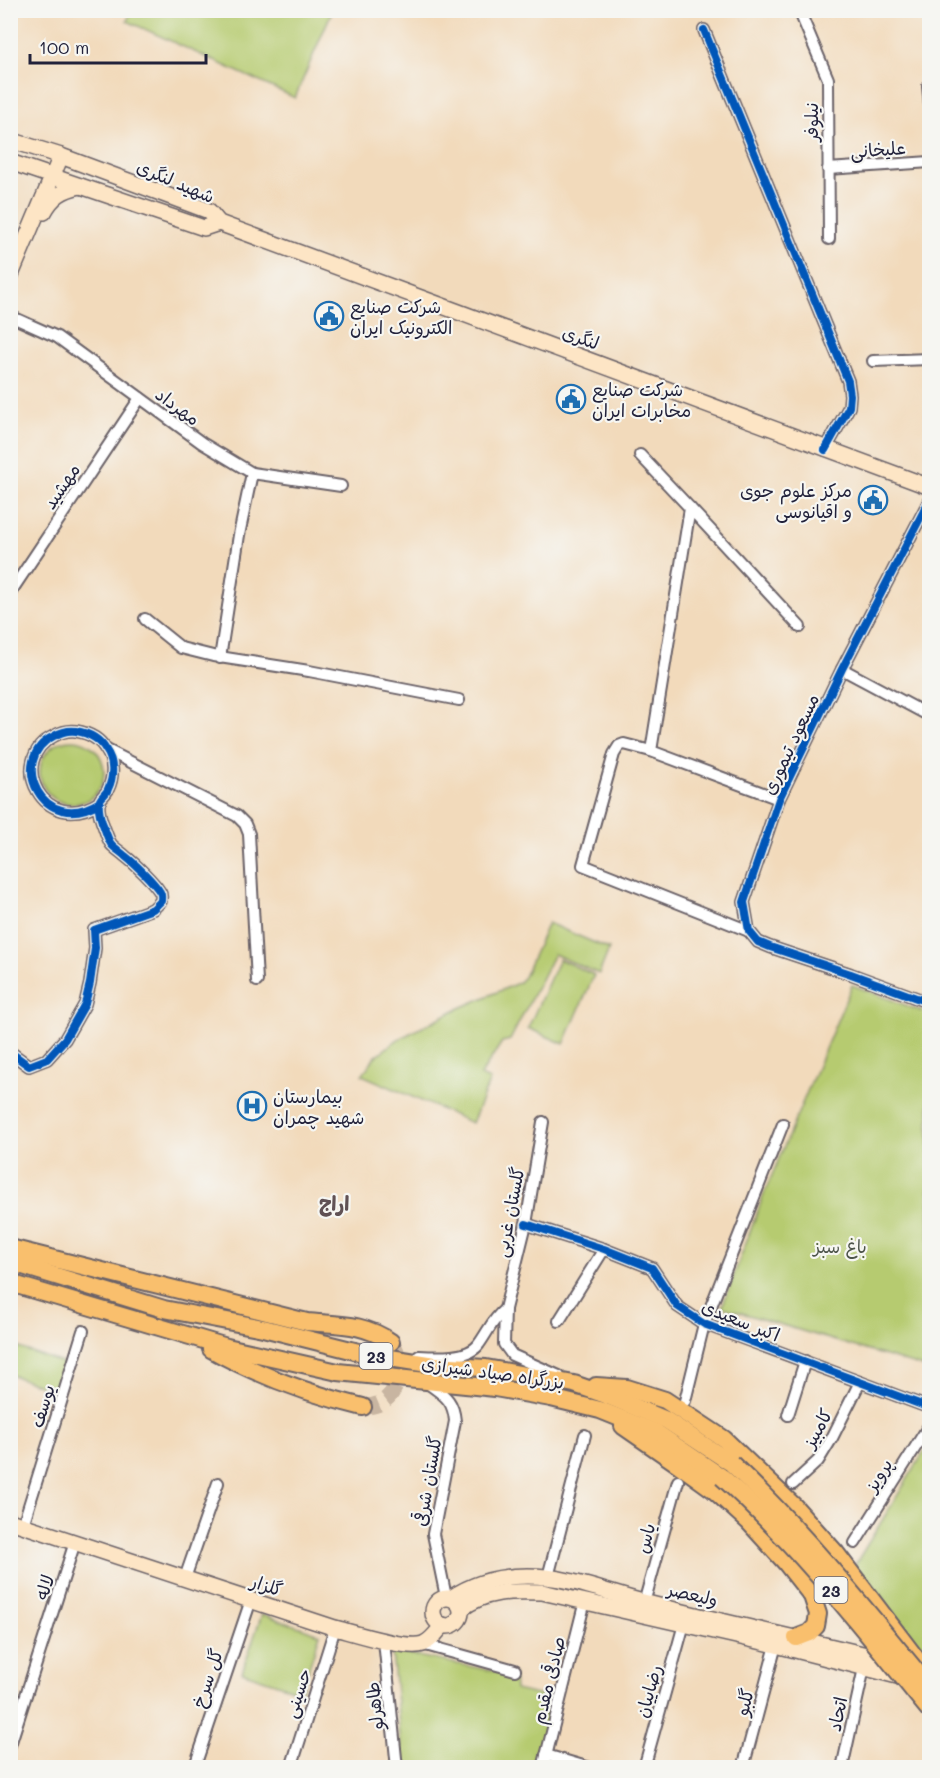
<svg xmlns="http://www.w3.org/2000/svg" width="940" height="1778" font-family="Mali,'Playpen Sans Arabic',sans-serif">
<rect width="100%" height="100%" fill="#f6f6f2"/>
<filter id="ink" filterUnits="userSpaceOnUse"><feTurbulence type="fractalNoise" baseFrequency=".0167" numOctaves="2"/><feDisplacementMap in="SourceGraphic" scale="12" xChannelSelector="R" yChannelSelector="G"/><feConvolveMatrix kernelMatrix="1 2 1 2 8 2 1 2 1" color-interpolation-filters="sRGB"/></filter>
<filter id="wash" filterUnits="userSpaceOnUse"><feTurbulence type="fractalNoise" baseFrequency=".008" numOctaves="4" result="noise"/><feDisplacementMap in="SourceGraphic" scale="24" xChannelSelector="R" yChannelSelector="G"/><feGaussianBlur stdDeviation="1.35" result="paint"/><feColorMatrix in="noise" values="0 0 0 0 0 0 0 0 0 0 0 0 0 0 0 0 0 1.4 0 .05"/><feComposite in="paint" operator="in"/></filter>
<g filter="url(#wash)">
<rect width="100%" height="100%" fill="#f2dabb"/>
<g fill="#b6cb6f" stroke="#6c7655" stroke-width="1.5">
<polygon points="132,10 332,10 332,11 295,98 127,21"/>
<circle cx="72" cy="772" r="32"/>
<polygon points="548,923 609,949 599,974 554,954 510,1040 502,1042 480,1076 490,1080 472,1123 362,1075 375,1057 397,1040 453,1011 518,983 524,977"/>
<polygon points="559,959 594,975 564,1044 528,1028"/>
<polygon points="852,985 929,1014 929,1369 722,1307 764,1194"/>
<polygon points="11,1345 65,1364 56,1391 11,1375"/>
<polygon points="929,1444 929,1662 851,1571"/>
<polygon points="262,1614 320,1634 301,1692 242,1672"/>
<polygon points="392,1651 514,1675 515,1690 555,1699 538,1767 403,1767"/>
</g>
</g>
<g filter="url(#ink)">
<g fill="none" stroke-linecap="round" stroke-linejoin="round">
<path stroke="#c8b5a1" stroke-width="16" stroke-dasharray="16 8" stroke-linecap="butt" d="M 363,1407 C 371,1406 378,1406 385,1400 C 400,1389 403,1362 394,1346"/>
<g stroke="#6b6268" stroke-width="14">
<g id="minor">
<polyline points="799,10 828,79 829,239"/>
<polyline points="704,30 848,381 850,395 849,407 825,450"/>
<polyline points="928,86 930,106"/>
<polyline points="828,169 930,162"/>
<polyline points="10,316 57,337 202,443 252,473 341,486"/>
<polyline points="873,361 930,359"/>
<polyline points="640,455 690,508"/>
<polyline points="930,499 842,669 779,799 744,902 749,931 758,942 770,947 851,974 930,1003"/>
<polyline points="10,593 140,398"/>
<polyline points="145,619 181,648 213,656 309,671 459,700"/>
<polyline points="220,658 239,535 252,473"/>
<polyline points="842,669 930,716"/>
<polyline points="107,750 237,816 245,824 249,834 257,981"/>
<polyline points="651,751 624,744 619,746 614,754 583,865 749,931"/>
<polyline points="779,799 651,751 690,508 800,627"/>
<path d="M 10,1052 L 29,1066 L 47,1059 L 65,1039 L 85,1004 L 90,983 L 95,948 L 94,930 L 153,909 L 161,901 C 161,897 162,895 160,892 C 154,882 134,863 125,856 C 121,852 114,848 111,844 C 107,838 105,829 102,822 C 100,816 97,807 100,800 C 102,796 107,793 108,789 C 114,777 114,761 106,750 C 100,739 88,733 76,731 C 68,730 61,732 54,736 C 6,759 43,838 100,802"/>
<polyline points="543,1122 526,1224 505,1309 504,1344 512,1355 559,1376"/>
<polyline points="526,1224 604,1249 652,1268 677,1306 704,1324 930,1408"/>
<polyline points="559,1321 604,1249"/>
<path d="M 419,1356 C 436,1357 469,1359 479,1344 C 489,1330 492,1320 505,1309"/>
<path d="M 426,1382 C 443,1395 453,1398 455,1421 L 433,1534 L 446,1597"/>
<polyline points="685,1401 704,1324 783,1124"/>
<polyline points="788,1415 805,1361"/>
<polyline points="793,1484 818,1461 832,1438 860,1382"/>
<polyline points="23,1525 83,1331"/>
<polyline points="855,1543 930,1424"/>
<polyline points="548,1577 585,1435"/>
<polyline points="185,1578 218,1483"/>
<polyline points="644,1603 678,1481"/>
<polyline points="384,1641 397,1768"/>
<polyline points="422,1644 515,1670"/>
<polyline points="10,1745 75,1542"/>
<polyline points="546,1755 590,1768"/>
<polyline points="195,1766 251,1600"/>
<polyline points="291,1768 335,1628"/>
<polyline points="543,1768 585,1601"/>
<polyline points="644,1768 684,1624"/>
<polyline points="743,1768 776,1645"/>
<polyline points="842,1768 864,1668"/>
</g>
</g>
<g stroke="#6b6268" stroke-width="18">
<g id="secondary">
<polyline points="10,140 61,156 209,211 219,223 930,487"/>
<polyline points="10,162 204,228 219,223"/>
<path d="M 44,212 C 53,196 62,190 80,186"/>
<polyline points="10,277 61,156"/>
<path d="M 10,1521 L 335,1628 C 354,1633 407,1650 423,1644 C 431,1641 438,1631 443,1625"/>
<path d="M 451,1598 C 475,1582 499,1576 528,1576 C 569,1576 607,1593 647,1603 C 729,1624 812,1641 895,1662"/>
<circle cx="447" cy="1612" r="14"/>
<path d="M 461,1609 C 486,1590 512,1591 542,1592 L 776,1645 L 909,1679"/>
</g>
</g>
<g stroke="#6b6268" stroke-width="20">
<g id="trunk">
<path d="M 10,1248 L 307,1322 C 339,1325 364,1323 391,1342"/>
<polyline points="10,1262 164,1309 263,1328 371,1355 434,1365 486,1368 574,1384 606,1395 666,1420 731,1463"/>
<polyline points="10,1283 227,1347 338,1372 495,1388 551,1398 600,1410 657,1433 722,1477"/>
<path d="M 211,1349 C 259,1376 309,1394 363,1407"/>
<polyline points="596,1386 627,1388 665,1400 724,1439 794,1506 836,1553 925,1670 924,1678"/>
<polyline points="623,1426 678,1464 714,1490 748,1521 786,1563 812,1596 818,1614 816,1626 809,1633 796,1638"/>
</g>
</g>
<use href="#minor" stroke="#fff" stroke-width="10"/>
<use href="#secondary" stroke="#fde5c5" stroke-width="15"/>
<use href="#trunk" stroke="#f9bf6d" stroke-width="16"/>
<g stroke="#6b6268" stroke-width="20" stroke-linecap="butt">
<g id="trunk-bridge">
<path d="M 731,1463 C 805,1533 866,1610 930,1688"/>
<path d="M 722,1477 C 800,1547 864,1630 930,1711"/>
</g>
</g>
<use href="#trunk-bridge" stroke="#f9bf6d" stroke-width="16"/>
<g stroke="#f6f6f2" stroke-width="11">
<g id="cycleway">
<polyline points="704,30 848,381 850,395 849,407 825,450"/>
<polyline points="930,499 842,669 779,799 744,902 749,931 758,942 770,947 851,974 930,1003"/>
<path d="M 10,1052 L 29,1066 L 47,1059 L 65,1039 L 85,1004 L 90,983 L 95,948 L 94,930 L 153,909 L 161,901 C 161,897 162,895 160,892 C 154,882 134,863 125,856 C 121,852 114,848 111,844 C 107,838 105,829 102,822 C 100,816 97,807 100,800 C 102,796 107,793 108,789 C 114,777 114,761 106,750 C 100,739 88,733 76,731 C 68,730 61,732 54,736 C 6,759 43,838 100,802"/>
<polyline points="526,1224 604,1249 652,1268 677,1306 704,1324 930,1408"/>
</g>
</g>
<use href="#cycleway" stroke="#0057b8" stroke-width="8"/>
</g>
</g>
<defs>
<g id="civic-ring" transform="scale(1.5)"><circle r="9.5" fill="#f6f6f2" stroke="#1f6fb2" stroke-width="1.5"/><path d="M-.6-6.5H3V-4.5H.6V-3L4-1V1h2V6H-6V1h2V-1L-.6-3ZM-1.2 2.5V6h2.4V2.5Z" fill="#1f6fb2"/></g>
<g id="hospital-ring" transform="scale(1.5)"><circle r="9.5" fill="#f6f6f2" stroke="#1f6fb2" stroke-width="1.5"/><path d="M-5-5h3v3.5h4V-5h3V5h-3V1.5h-4V5h-3Z" fill="#1f6fb2"/></g>
</defs>
<g fill-rule="evenodd">
<use href="#civic-ring" x="329" y="316"/>
<use href="#civic-ring" x="571" y="399"/>
<use href="#civic-ring" x="873" y="500"/>
<use href="#hospital-ring" x="252" y="1106"/>
</g>
<g text-anchor="middle" dominant-baseline="central" stroke-width="4.5" stroke-linejoin="round" paint-order="stroke">
<g fill="#f6f6f2" stroke="#626272" stroke-width="1.5">
<rect x="359.5" y="1343" width="33" height="26" rx="4.5"/>
<rect x="814.5" y="1577" width="33" height="26" rx="4.5"/>
</g>
<g font-size="16" font-weight="bold" fill="#22223b">
<text x="376" y="1356">23</text>
<text x="831" y="1590">23</text>
</g>
<g font-size="18" fill="#22223b" stroke="#f6f6f2">
<text transform="translate(811 122) rotate(-90)">نیلوفر</text>
<text transform="translate(878 149) rotate(-4)">علیخانی</text>
<text transform="translate(176 181) rotate(23)">شهید لنگری</text>
<text transform="translate(581 337) rotate(20)">لنگری</text>
<text transform="translate(178 406) rotate(36)">مهرداد</text>
<text transform="translate(61 486) rotate(-56)">مهشید</text>
<text transform="translate(790 744) rotate(-65)">مسعود تیموری</text>
<text transform="translate(509 1212) rotate(-79)">گلستان غربی</text>
<text transform="translate(741 1320) rotate(22)">اکبر سعیدی</text>
<text transform="translate(493 1372) rotate(8)">بزرگراه صیاد شیرازی</text>
<text transform="translate(42 1406) rotate(-73)">یوسف</text>
<text transform="translate(817 1428) rotate(-61)">کامبیز</text>
<text transform="translate(878 1475) rotate(-58)">پرویز</text>
<text transform="translate(427 1481) rotate(-80)">گلستان شرقی</text>
<text transform="translate(645 1538) rotate(-75)">یاس</text>
<text transform="translate(267 1585) rotate(18)">گلزار</text>
<text transform="translate(44 1587) rotate(-72)">لاله</text>
<text transform="translate(693 1594) rotate(13)">ولیعصر</text>
<text transform="translate(207 1678) rotate(-71)">گل سرخ</text>
<text transform="translate(548 1680) rotate(-76)">صادقی مقدم</text>
<text transform="translate(648 1691) rotate(-74)">رضاییان</text>
<text transform="translate(297 1693) rotate(-72)">حسینی</text>
<text transform="translate(744 1702) rotate(-75)">گلبو</text>
<text transform="translate(374 1706) rotate(-96)">طاهرلو</text>
<text transform="translate(837 1714) rotate(-78)">اتحاد</text>
</g>
<g font-size="18" fill="#22223b" stroke="#f6f6f2" text-anchor="start">
<text x="350" y="306">شرکت صنایع<tspan x="350" dy="21">الکترونیک ایران</tspan></text>
<text x="592" y="389">شرکت صنایع<tspan x="592" dy="21">مخابرات ایران</tspan></text>
<text x="852" y="490" text-anchor="end">مرکز علوم جوی<tspan x="852" dy="21">و اقیانوسی</tspan></text>
<text x="273" y="1096">بیمارستان<tspan x="273" dy="21">شهید چمران</tspan></text>
</g>
<g font-size="18" fill="#4e554b" stroke="#f6f6f2">
<text x="840" y="1246">باغ سبز</text>
</g>
<g font-size="20" font-weight="bold" fill="#605154" stroke="#f6f6f2">
<text x="334" y="1203">اراج</text>
</g>
</g>
<rect width="940" height="1778" fill="none" stroke="#f6f6f2" stroke-width="36"/>
<path d="M30 54v9h176v-9" fill="none" stroke="#22223b" stroke-width="3"/>
<text x="39" y="54" font-size="18" fill="#22223b" stroke="#f6f6f2" stroke-width="4.5" paint-order="stroke">100 m</text>
</svg>
